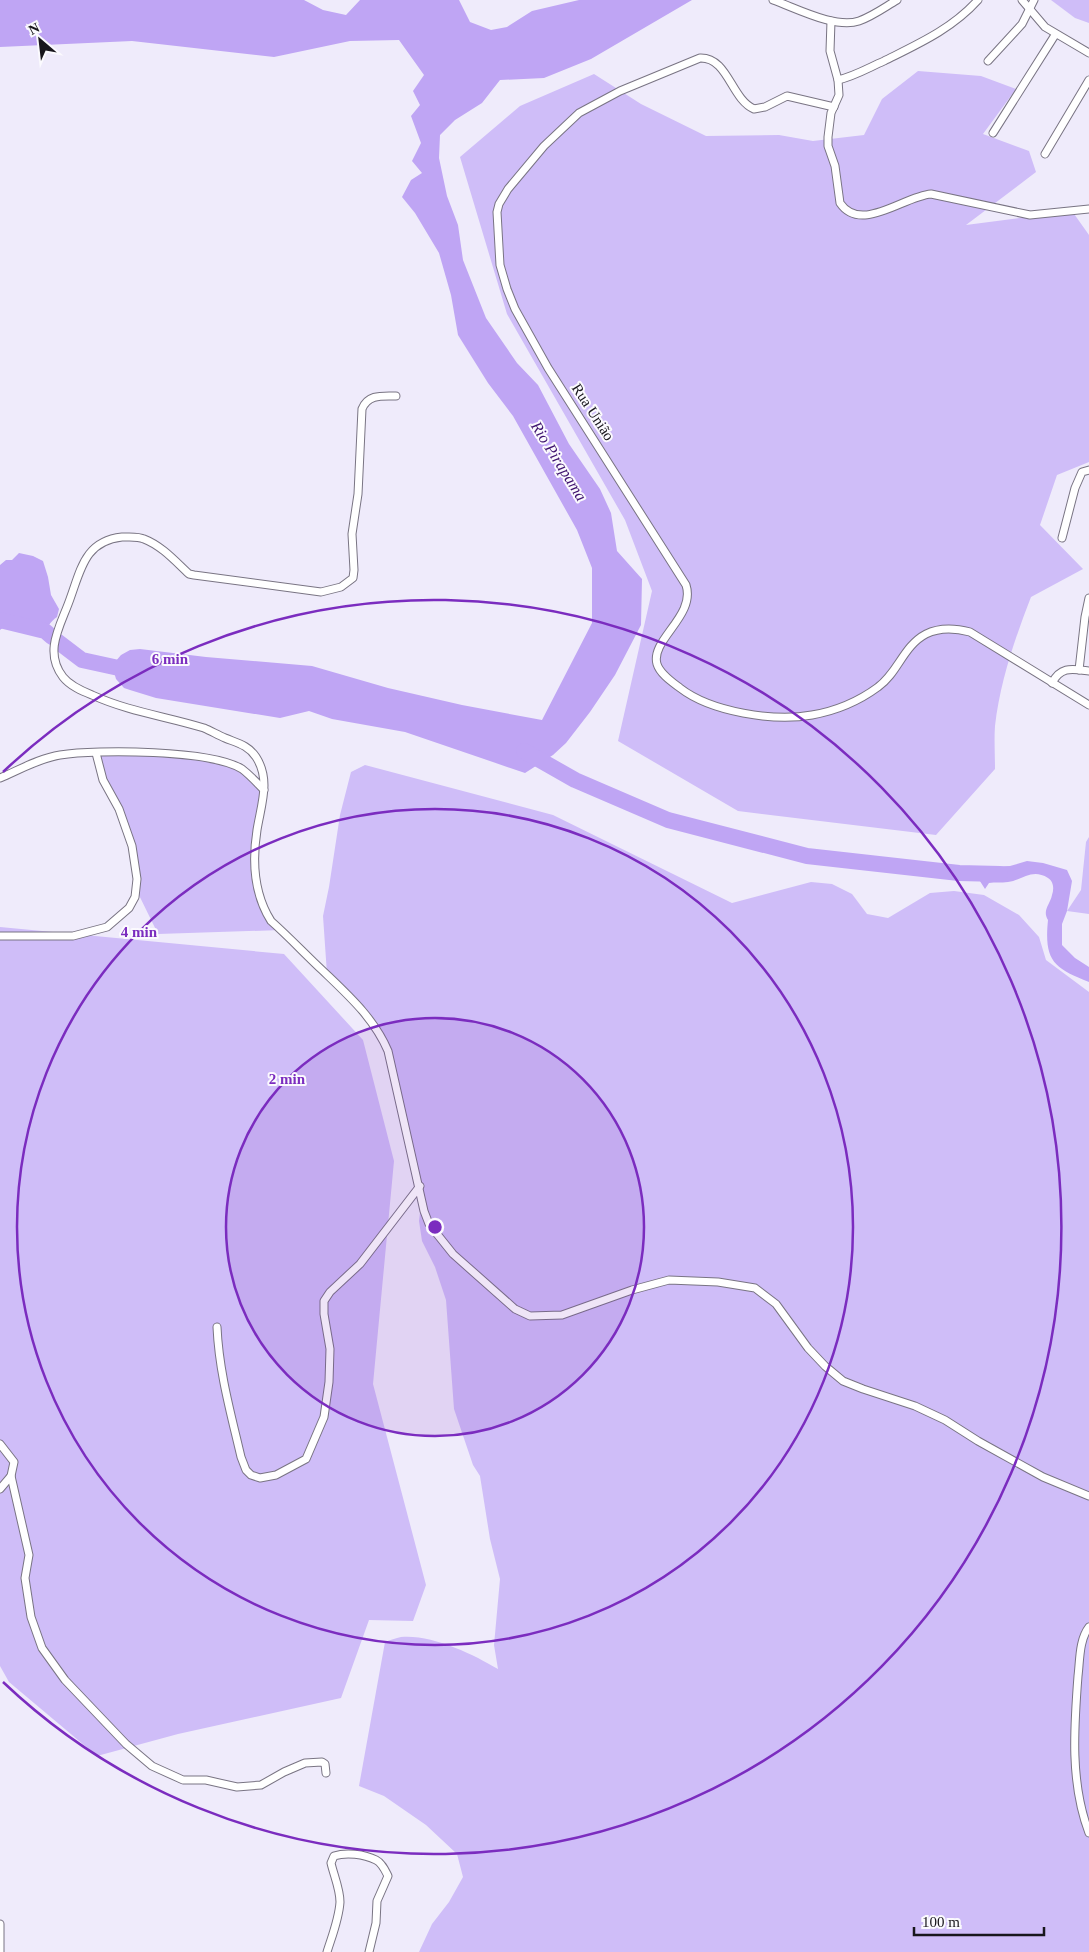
<svg xmlns="http://www.w3.org/2000/svg" width="1089" height="1952" font-family="Georgia,serif">
<rect width="100%" height="100%" fill="#efebfb"/>
<g fill="#cfbdf8">
<polygon points="1051,0 1089,0 1089,23 1075,18"/>
<path d="M 918,71 L 981,76 L 1016,89 L 983,134 L 1029,151 L 1036,172 L 966,225 L 1072,211 L 1089,235 L 1089,462 L 1057,475 L 1040,525 L 1083,569 L 1031,597 C 1015,638 1000,682 995,726 C 994,740 995,755 995,769 L 936,835 L 738,811 L 618,741 L 652,591 L 625,520 L 507,314 L 460,157 L 520,106 L 594,74 L 641,104 L 706,136 L 779,135 L 813,141 L 864,135 L 882,99 Z"/>
<path d="M 98,754 C 129,754 171,753 202,759 C 223,764 244,771 264,780 L 255,830 L 259,900 L 281,930 L 158,934 L 136,889 L 134,846 L 104,780 Z"/>
<path d="M 365,765 L 553,815 L 732,903 L 811,882 L 832,884 L 852,894 L 867,914 L 888,918 L 930,893 L 954,891 L 984,895 L 1019,915 L 1039,937 L 1046,960 L 1089,992 L 1089,1952 L 419,1952 L 432,1924 L 449,1902 L 463,1877 L 457,1854 L 426,1825 L 384,1796 L 359,1786 L 385,1642 C 390,1640 396,1638 401,1637 C 431,1634 473,1654 498,1669 L 494,1645 L 500,1579 L 490,1539 L 480,1476 L 473,1465 L 454,1409 L 446,1300 L 435,1267 L 422,1241 L 419,1221 L 422,1196 L 382,1037 L 327,974 L 323,916 L 329,887 L 340,815 L 351,772 Z"/>
<polygon points="1089,837 1089,914 1067,911 1081,890 1086,842"/>
<polygon points="0,927 284,954 363,1040 394,1161 373,1384 426,1585 413,1621 369,1620 341,1698 178,1734 97,1756 9,1682 0,1666"/>
</g>
<g fill="#bfa5f4">
<polygon points="0,0 304,0 323,10 346,15 360,0 459,0 470,22 491,30 507,27 532,11 579,0 692,0 591,59 544,78 500,80 482,103 455,120 440,135 439,158 447,196 458,225 463,260 486,318 517,363 538,385 569,444 600,489 611,513 617,551 642,579 641,625 615,675 590,712 566,743 553,755 525,773 405,732 332,719 309,711 280,718 156,698 130,690 124,688 116,679 114,672 115,662 121,655 130,650 140,649 206,657 312,666 388,688 462,705 542,720 592,623 592,568 577,530 513,416 488,383 458,335 451,295 439,253 415,213 402,197 411,180 422,173 412,161 421,143 411,116 420,105 413,91 424,75 399,40 350,41 274,57 132,41 0,47"/>
<path d="M 19,553 L 33,556 L 43,561 L 48,577 L 51,595 L 59,609 L 57,617 C 50,621 48,629 41,633 C 30,627 10,620 0,630 L 0,565 L 6,560 L 12,560 Z"/>
<path d="M 1027,861 L 1043,863 L 1067,870 L 1072,881 L 1067,911 L 1062,924 L 1062,945 L 1075,958 L 1089,967 L 1089,982 C 1053,968 1044,960 1048,920 C 1042,910 1050,905 1052,895 C 1054,889 1054,882 1048,878 C 1032,868 1023,880 1008,882 C 1001,883 995,882 989,883 L 985,889 L 978,878 L 977,867 L 1010,866 Z"/>
</g>
<g fill="none" stroke-linecap="round" stroke-linejoin="round">
<g stroke="#bfa5f4" stroke-width="16">
<polyline points="0,620 45,631 52,637"/>
<polyline points="57,641 82,660 137,672"/>
<polyline points="524,751 575,780 668,820 807,856 959,873 1000,874"/>
</g>
<g stroke="#797483" stroke-width="9">
<g id="minor">
<path d="M 773,0 C 796,8 835,29 859,21 C 873,16 885,7 897,0"/>
<polyline points="1022,0 1045,27 1089,53"/>
<path d="M 831,21 L 830,51 L 838,80 L 839,95 L 831,113 L 828,137 L 828,146 L 835,166 L 840,203 C 861,234 904,196 931,194 L 1030,215 L 1089,209"/>
<polyline points="988,61 1022,24 1034,0"/>
<path d="M 838,80 C 855,76 868,68 884,61 C 918,44 952,29 978,0"/>
<path d="M 834,107 L 787,96 L 765,107 L 754,109 C 731,99 728,57 700,58 L 620,91 L 579,113 L 544,146 L 508,189 L 499,204 L 497,212 L 500,265 L 507,289 L 515,309 L 548,368 L 686,585 C 696,616 650,640 657,664 C 660,674 672,682 680,688 C 711,712 774,722 812,715 C 835,711 859,701 878,687 C 898,673 903,646 926,634 C 940,627 955,628 970,632 L 1089,705"/>
<polyline points="993,133 1055,35"/>
<polyline points="1045,154 1089,80"/>
<path d="M 396,396 C 382,396 368,394 362,409 L 358,494 L 352,534 L 354,570 L 353,578 L 341,587 L 321,592 L 194,575 L 189,574 C 175,561 162,546 144,539 C 138,536 129,537 122,537 C 85,541 81,569 70,599 C 61,625 43,651 63,677 C 70,686 82,691 92,695 C 130,712 165,716 204,728 C 211,731 218,735 225,738 C 237,743 248,745 256,757 C 271,780 261,805 257,830 C 252,862 254,894 271,921 C 289,937 305,954 322,970 C 348,995 374,1018 388,1051 L 424,1211 L 429,1224 L 453,1254 L 515,1309 L 530,1316 L 562,1315 L 632,1290 L 669,1280 L 718,1282 L 755,1288 L 776,1304 L 808,1348 L 825,1366 L 843,1381 L 863,1389 L 915,1406 L 945,1420 L 978,1441 L 1043,1477 L 1089,1496"/>
<polyline points="1062,538 1075,488 1082,472 1089,470"/>
<polyline points="1079,670 1085,617 1089,598"/>
<path d="M 1052,683 C 1061,666 1072,669 1089,671"/>
<path d="M 0,778 C 19,770 40,758 60,755 C 97,749 212,750 242,769 C 250,775 257,783 264,790"/>
<polyline points="0,936 73,936 107,927 129,908 135,897 137,879 132,846 119,809 103,780 96,753"/>
<path d="M 217,1327 C 219,1372 231,1414 241,1457 L 246,1470 L 251,1475 L 260,1478 L 276,1475 L 306,1459 L 324,1417 L 329,1382 L 330,1349 L 324,1314 L 324,1301 L 330,1292 L 360,1264 L 420,1186"/>
<polyline points="0,1444 14,1462 11,1476 0,1489"/>
<polyline points="11,1476 29,1555 25,1578 31,1617 42,1648 65,1680 126,1744 152,1766 183,1780 206,1780 237,1787 261,1785 284,1772 305,1763 322,1762 325,1764 326,1773"/>
<path d="M 1089,1627 C 1079,1640 1080,1660 1078,1676 C 1074,1728 1070,1783 1089,1833"/>
<polyline points="0,1924 0,1952"/>
<path d="M 327,1952 C 332,1936 339,1919 340,1902 C 340,1889 334,1876 331,1863 L 334,1856 C 346,1852 364,1854 376,1860 C 382,1863 385,1870 388,1876 L 377,1901 L 376,1923 L 369,1952"/>
</g>
</g>
<use href="#minor" stroke="#fff" stroke-width="7"/>
</g>
<circle cx="435" cy="1227" r="209" fill="#7b2cbf" fill-opacity=".12"/>
<g fill="none" stroke="#7b2cbf" stroke-width="2.5">
<circle cx="435" cy="1227" r="209"/>
<circle cx="435" cy="1227" r="418"/>
<path d="M3 772A627 627 0 1 1 3 1682"/>
</g>
<g text-anchor="middle" dominant-baseline="central" stroke-width="4" stroke-linejoin="round" paint-order="stroke">
<g font-size="15" fill="#18161c" stroke="#fbfafe">
<text transform="translate(593 412) rotate(57)">Rua União</text>
</g>
<g font-size="16" font-style="italic" fill="#3e126e" stroke="#fbfafe">
<text transform="translate(559 461) rotate(58)">Rio Pirapama</text>
</g>
</g>
<circle cx="435" cy="1227" r="8" fill="#7b2cbf" stroke="#fbfafe" stroke-width="2.5"/>
<g font-size="15" text-anchor="middle" font-weight="bold" fill="#7b2cbf" stroke="#fbfafe" stroke-width="4" stroke-linejoin="round" paint-order="stroke">
<text x="170" y="664">6 min</text>
<text x="139" y="937">4 min</text>
<text x="287" y="1084">2 min</text>
</g>
<g transform="translate(40 40) rotate(332)" stroke="#fbfafe" stroke-width="4" paint-order="stroke">
<path d="M0-4L9 19L0 12L-9 19Z" fill="#18161c"/>
<text y="-8" font-size="14" font-weight="bold" text-anchor="middle" fill="#18161c">N</text>
</g>
<path d="M914 1927v8h130v-8" fill="none" stroke="#18161c" stroke-width="2.5"/>
<text x="922" y="1927" font-size="15" fill="#18161c" stroke="#fbfafe" stroke-width="4" paint-order="stroke">100 m</text>
</svg>
